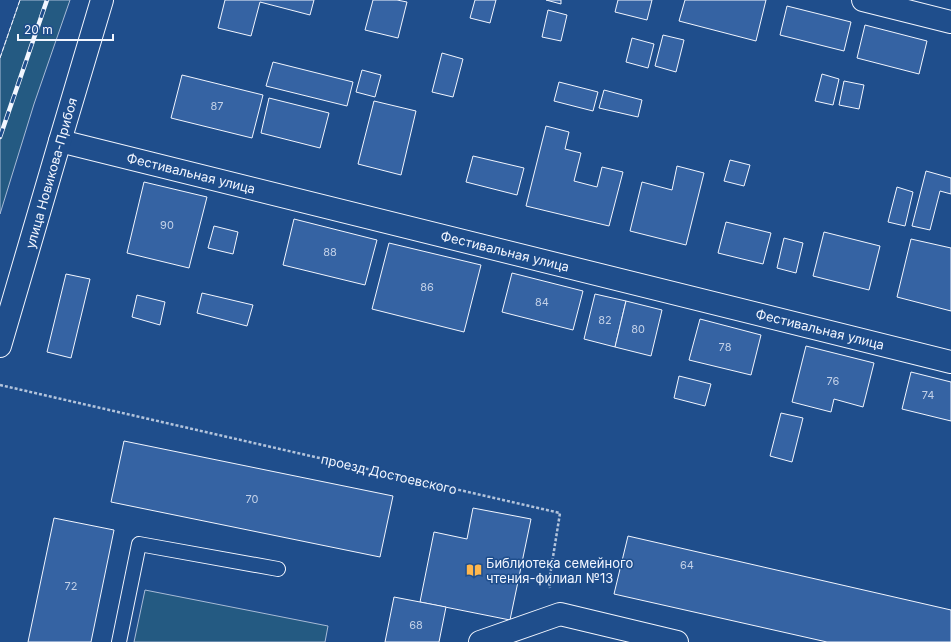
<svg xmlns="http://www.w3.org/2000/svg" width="951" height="642" font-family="Inter,sans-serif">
<rect width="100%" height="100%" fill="#1f4e8c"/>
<g fill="#245a82" stroke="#a8bbd7">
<polygon points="20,0 70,0 34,104 0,214 0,58"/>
<polygon points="145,590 328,626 325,642 134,642"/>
</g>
<g fill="#3563a3" stroke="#f2f6ff">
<polygon points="225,0 314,0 310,15 260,2 251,36 218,28"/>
<polygon points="373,0 397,0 407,2 398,38 365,30"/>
<polygon points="475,0 496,0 490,23 470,18"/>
<polygon points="546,0 561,0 561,4"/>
<polygon points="618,0 652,0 647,20 615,12"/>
<polygon points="685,0 766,0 756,41 679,21"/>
<polygon points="787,6 851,22 844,51 780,35"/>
<polygon points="548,10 567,15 561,41 542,37"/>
<polygon points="865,25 927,41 919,74 857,58"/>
<polygon points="663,35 684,40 676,72 655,66"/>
<polygon points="632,38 654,44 648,68 626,62"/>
<polygon points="442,53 463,59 453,97 432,92"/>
<polygon points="273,62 353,82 347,106 266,86"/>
<polygon points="362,70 381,75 375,97 356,92"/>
<polygon points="822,74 839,79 833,105 815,101"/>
<polygon points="182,75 263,95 252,138 171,118"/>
<polygon points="844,81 864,85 859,109 839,105"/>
<polygon points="559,82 598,92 593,111 554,101"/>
<polygon points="604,90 642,100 638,117 599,108"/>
<polygon points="269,98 329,113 320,148 261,133"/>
<polygon points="374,101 416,111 401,175 358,164"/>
<polygon points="546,126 569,132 565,149 581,153 574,181 597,187 602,167 623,172 609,226 526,206"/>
<polygon points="473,156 524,168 517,195 466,182"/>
<polygon points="730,160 750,165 744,186 724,181"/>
<polygon points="677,166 704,173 686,245 630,231 642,182 672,190"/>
<polygon points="926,171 951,178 951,194 940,191 930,230 912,226"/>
<polygon points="144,182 207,197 189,268 127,253"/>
<polygon points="897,187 913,192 905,226 888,222"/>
<polygon points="294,219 377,240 365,285 283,265"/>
<polygon points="726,222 771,233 763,264 718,253"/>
<polygon points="214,226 238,232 233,254 208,248"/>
<polygon points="824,232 880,246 869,290 813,276"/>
<polygon points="784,238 803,243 796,273 777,268"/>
<polygon points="911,239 951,248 951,311 897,297"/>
<polygon points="389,243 481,265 464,332 372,309"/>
<polygon points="512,273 583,291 573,330 502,312"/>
<polygon points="66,274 90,279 71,358 47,352"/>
<polygon points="202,293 253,305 247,326 197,313"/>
<polygon points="595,294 626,301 615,347 584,339"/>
<polygon points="137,295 165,302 160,325 132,317"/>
<polygon points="626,301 662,310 651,356 615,347"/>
<polygon points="700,319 761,335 751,375 689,360"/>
<polygon points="806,346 874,363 863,407 834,399 831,412 792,402"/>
<polygon points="911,372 951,382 951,421 902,409"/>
<polygon points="679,376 711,384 705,406 674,398"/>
<polygon points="781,413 803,418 792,462 770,456"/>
<polygon points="124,441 393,496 380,557 111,502"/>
<polygon points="473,508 531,519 510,620 420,602 434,532 467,539"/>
<polygon points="54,518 114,530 91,642 28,642"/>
<polygon points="628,536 951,610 951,642 827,642 614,594"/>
<polygon points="394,597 446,607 439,642 385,642"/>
</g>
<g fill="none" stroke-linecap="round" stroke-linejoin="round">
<g stroke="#f2f6ff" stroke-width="16">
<polyline id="service" points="119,642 139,544 278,569"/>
</g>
<g stroke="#f2f6ff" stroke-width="24">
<g id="minor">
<polyline points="863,0 951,22"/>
<polyline points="60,141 951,362"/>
<polyline points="480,642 560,614 677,642"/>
</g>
</g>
<g stroke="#f2f6ff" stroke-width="24">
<polyline id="tertiary" points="0,346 60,141 102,0"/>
</g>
<polyline stroke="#b3c4dc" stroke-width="2.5" stroke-dasharray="3 2" stroke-linecap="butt" points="0,385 560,513 549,582 550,588"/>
<use href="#service" stroke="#1f4e8c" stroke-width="14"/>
<use href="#minor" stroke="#1f4e8c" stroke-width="22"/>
<use href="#tertiary" stroke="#1f4e8c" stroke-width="22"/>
<g stroke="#f2f6ff" stroke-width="4.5">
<polyline id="rail" points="0,137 47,0"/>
</g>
<use href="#rail" stroke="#1f4e8c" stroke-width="3" stroke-dasharray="9" stroke-linecap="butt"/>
<polyline stroke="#f2f6ff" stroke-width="1" stroke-dasharray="5 2" stroke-linecap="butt" points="0,58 20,0"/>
</g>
<defs>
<g id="library-bare" transform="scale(1.2)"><path d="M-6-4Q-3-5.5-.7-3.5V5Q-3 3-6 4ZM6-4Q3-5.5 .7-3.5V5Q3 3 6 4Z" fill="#ffb74d" stroke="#1f4e8c" stroke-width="2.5" paint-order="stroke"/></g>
</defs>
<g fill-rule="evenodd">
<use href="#library-bare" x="474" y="570"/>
</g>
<g text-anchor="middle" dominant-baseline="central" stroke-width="3" stroke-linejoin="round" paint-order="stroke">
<g font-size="11" fill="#c3d1e8">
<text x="217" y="106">87</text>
<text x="167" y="225">90</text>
<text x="330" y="252">88</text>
<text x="427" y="287">86</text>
<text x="542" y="302">84</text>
<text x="605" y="320">82</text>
<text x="638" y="329">80</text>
<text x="725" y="347">78</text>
<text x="833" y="381">76</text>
<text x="928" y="395">74</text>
<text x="252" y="499">70</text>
<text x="687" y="565">64</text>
<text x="71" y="586">72</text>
<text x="416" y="625">68</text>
</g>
<g font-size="13" fill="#f2f6ff" stroke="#1f4e8c">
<text transform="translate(51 173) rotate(-74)">улица Новикова-Прибоя</text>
<text transform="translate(191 173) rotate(14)">Фестивальная улица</text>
<text transform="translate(505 251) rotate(14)">Фестивальная улица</text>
<text transform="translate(820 329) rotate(14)">Фестивальная улица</text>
<text transform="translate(389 474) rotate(13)">проезд Достоевского</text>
</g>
<g font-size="13" fill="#f2f6ff" stroke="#1f4e8c" text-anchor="start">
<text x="486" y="563">Библиотека семейного<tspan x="486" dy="15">чтения-филиал №13</tspan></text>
</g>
</g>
<path d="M18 34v6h95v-6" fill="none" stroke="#f2f6ff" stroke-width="2"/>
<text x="24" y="34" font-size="12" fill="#f2f6ff" stroke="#1f4e8c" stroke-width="3" paint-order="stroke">20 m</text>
</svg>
